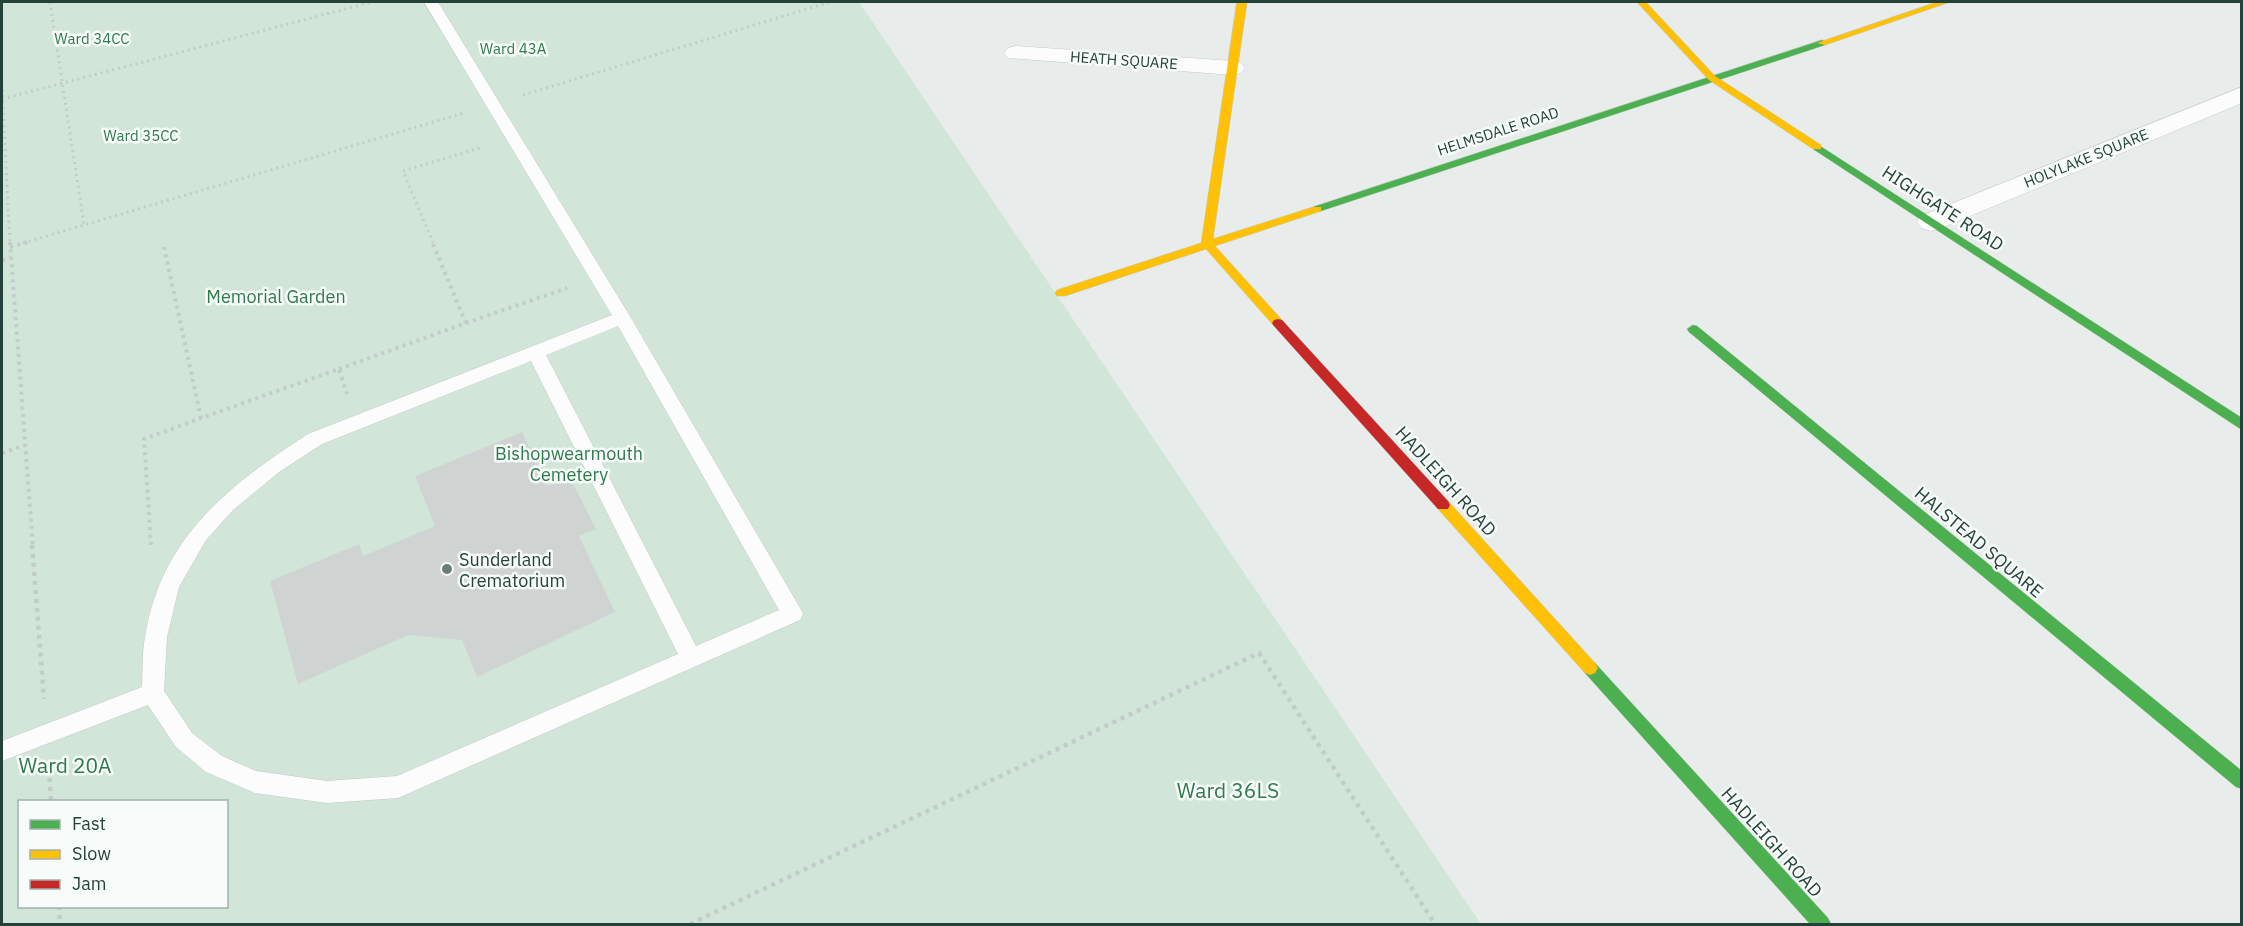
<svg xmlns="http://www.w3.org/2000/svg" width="2243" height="926" font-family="'IBM Plex Sans',sans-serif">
<rect width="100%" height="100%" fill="#e8edeb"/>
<path fill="#d1e6d8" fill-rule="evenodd" d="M 2,2 L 859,2 L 1481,924 L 2,924 ZM 20,802 L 226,802 L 226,906 L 20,906 Z"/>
<polygon fill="#cfd4d2" points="522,432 548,486 570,477 596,529 579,536 615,612 477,677 462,640 408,635 298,684 270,581 359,544 363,556 435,526 415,476"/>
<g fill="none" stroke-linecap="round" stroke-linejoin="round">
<g stroke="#c5cac8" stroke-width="1">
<path id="lane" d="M 424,2 L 438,2 L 631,318 L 800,608 L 803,614 L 800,620 L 398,798 L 327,803 L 255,793 L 206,772 L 176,747 L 148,705 L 2,761 L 2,741 L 142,687 C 143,671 142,653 145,637 C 161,537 229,485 308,434 L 612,315 ZM 618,326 L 779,610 L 696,646 L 546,355 ZM 531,361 L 678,654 L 397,776 L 327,781 L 256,771 L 222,756 L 192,733 L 164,691 L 167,637 L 179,587 L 206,540 L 233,510 L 279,472 L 322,444 Z"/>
</g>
<g stroke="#c5cac8" stroke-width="1">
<g id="street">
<polygon points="1016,46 1233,61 1241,63 1245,68 1241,73 1233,75 1008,58 1004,53 1008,48"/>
<polygon points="2242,87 2242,103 1941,228 1931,231 1921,228 1917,222 1921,216"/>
</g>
</g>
<g stroke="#c3cbc8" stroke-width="1">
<g id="fast">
<polygon points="1822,40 1827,43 1825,45 1321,211 1317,212 1311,209 1313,207"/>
<polygon points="1817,144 2242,418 2242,430 1813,149 1813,145"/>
<polygon points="1693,325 1697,326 2242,771 2242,789 2236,787 1689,332 1687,329"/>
<polygon points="1590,661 1595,663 1828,918 1831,924 1810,924 1585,673 1582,668 1585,663"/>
</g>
</g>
<g stroke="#c3cbc8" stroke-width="1">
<g id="slow">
<polygon points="1237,2 1247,2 1213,239 1313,207 1321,207 1321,211 1215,246 1282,320 1284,323 1282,326 1274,326 1206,249 1065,296 1057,296 1055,293 1057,290 1201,243"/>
<polygon points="1637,2 1646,2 1715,76 1821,145 1821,149 1813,149 1709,80"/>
<polygon points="1937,2 1950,2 1825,45 1817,43"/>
<polygon points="1443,500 1448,501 1595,663 1598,668 1595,673 1590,675 1585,673 1438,509 1436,505 1438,501"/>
</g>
</g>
<g stroke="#c3cbc8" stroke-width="1">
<polygon id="jam" points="1278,319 1282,320 1448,501 1450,505 1448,509 1438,509 1274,326 1272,323 1274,320"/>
</g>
<g stroke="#c3ccca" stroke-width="3" stroke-dasharray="2 4" stroke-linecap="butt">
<polyline points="50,2 84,225"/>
<polyline points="2,83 10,243"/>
<polyline points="523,95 830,2"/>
<polyline points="2,99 372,2"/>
<polyline points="23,243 464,113"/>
<polyline points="433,243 403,171 483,147"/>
</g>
<g stroke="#c3ccca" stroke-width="4" stroke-dasharray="3 4.5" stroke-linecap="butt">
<polyline points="10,242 33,547"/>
<polyline points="10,247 28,242"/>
<polyline points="164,247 201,418 339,369 347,394"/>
<polyline points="2,260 11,257"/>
<polyline points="466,323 567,288"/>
<polyline points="339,369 466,323 432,242"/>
<polyline points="2,453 25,445"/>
<polyline points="151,545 144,439 201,418"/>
</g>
<g stroke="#c3ccca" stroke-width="4.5" stroke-dasharray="4 5" stroke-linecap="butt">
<polyline points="32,545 44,699"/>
<polyline points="49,769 51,802"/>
<polyline points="59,906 60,924"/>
<polyline points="690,924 1259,653 1435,924"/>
</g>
<use href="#lane" fill="#fcfcfc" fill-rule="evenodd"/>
<use href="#street" fill="#fcfcfc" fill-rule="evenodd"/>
<use href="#fast" fill="#4caf50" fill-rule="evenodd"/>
<use href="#slow" fill="#ffc107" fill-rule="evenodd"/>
<use href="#jam" fill="#c62828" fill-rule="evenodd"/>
</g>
<circle fill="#697e78" stroke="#f7fbf9" stroke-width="2" cx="447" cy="569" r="6"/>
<g text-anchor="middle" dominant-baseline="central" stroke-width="5" stroke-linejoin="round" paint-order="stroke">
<g font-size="15" fill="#2d7a4b" stroke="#f7fbf9">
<text x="92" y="38">Ward 34CC</text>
<text x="513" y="48">Ward 43A</text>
<text x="141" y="135">Ward 35CC</text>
</g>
<g font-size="15" fill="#24423a" stroke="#f7fbf9">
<text transform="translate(1124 60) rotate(4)">HEATH SQUARE</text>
<text transform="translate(1498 131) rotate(-18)">HELMSDALE ROAD</text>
<text transform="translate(2086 158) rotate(-22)">HOLYLAKE SQUARE</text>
</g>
<g font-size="18" fill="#24423a" stroke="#f7fbf9">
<text transform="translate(1943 208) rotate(33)">HIGHGATE ROAD</text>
<text transform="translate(1446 481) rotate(48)">HADLEIGH ROAD</text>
<text transform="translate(1979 542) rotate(40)">HALSTEAD SQUARE</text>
<text transform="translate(1772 842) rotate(48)">HADLEIGH ROAD</text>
</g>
<g font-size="18" fill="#2d7a4b" stroke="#f7fbf9">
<text x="276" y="296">Memorial Garden</text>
<text x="569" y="453">Bishopwearmouth<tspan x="569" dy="21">Cemetery</tspan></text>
</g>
<g font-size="18" fill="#24423a" stroke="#f7fbf9" text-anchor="start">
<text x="459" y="559">Sunderland<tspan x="459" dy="21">Crematorium</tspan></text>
</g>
<g font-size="21" fill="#2d7a4b" stroke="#f7fbf9">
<text x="65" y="765">Ward 20A</text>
<text x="1228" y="790">Ward 36LS</text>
</g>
</g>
<rect width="2243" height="926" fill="none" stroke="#24423a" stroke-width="6"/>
<rect x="18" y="800" width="210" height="108" fill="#f7fbf9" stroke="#a3b1ad" stroke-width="1.5"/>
<rect x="30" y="820" width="30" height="9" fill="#4caf50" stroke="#a3b1ad" stroke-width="1.5"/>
<text x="72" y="830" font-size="18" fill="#24423a">Fast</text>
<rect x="30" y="850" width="30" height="9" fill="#ffc107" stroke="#a3b1ad" stroke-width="1.5"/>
<text x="72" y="860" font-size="18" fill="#24423a">Slow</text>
<rect x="30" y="880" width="30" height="9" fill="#c62828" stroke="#a3b1ad" stroke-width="1.5"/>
<text x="72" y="890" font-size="18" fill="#24423a">Jam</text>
</svg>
